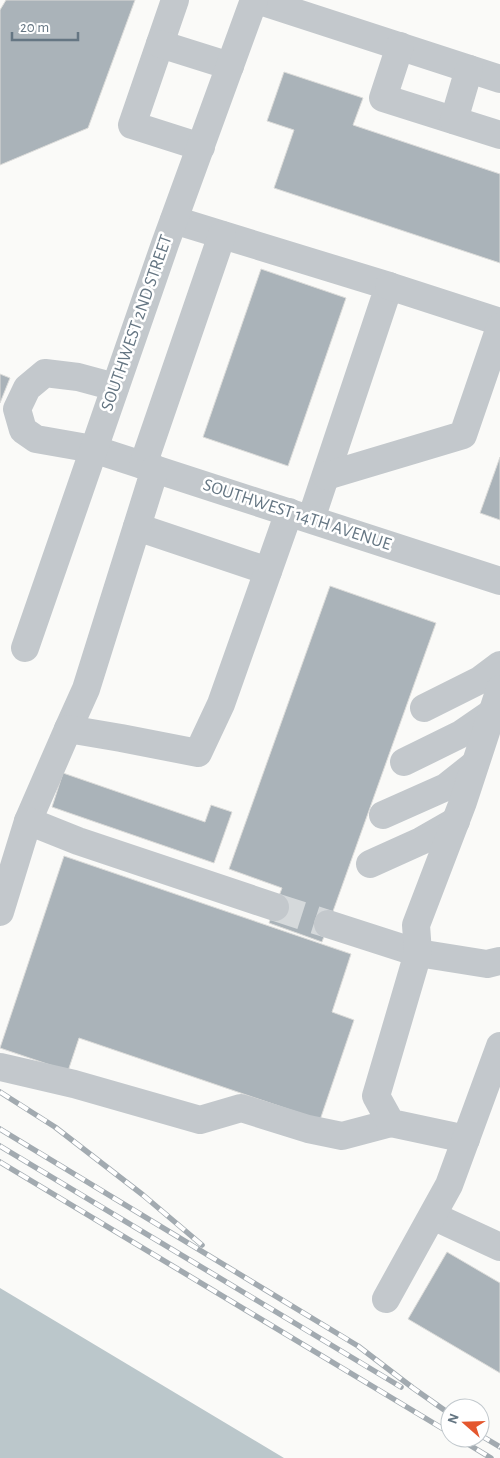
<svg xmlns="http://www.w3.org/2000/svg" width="500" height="1458" font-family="'Alegreya Sans',sans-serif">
<rect width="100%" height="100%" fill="#fafaf8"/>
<polygon fill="#bbc7cb" points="0,1287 0,1288 284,1458 0,1458"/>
<g fill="#aab3b9" stroke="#dcdcda">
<polygon points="6,0 135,0 88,128 0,165 0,10"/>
<polygon points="284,72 363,98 353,125 500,174 500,263 274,188 294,130 267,121"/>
<polygon points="261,269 346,298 288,466 203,437"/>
<polygon points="0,374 10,378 0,403"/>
<polygon points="500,457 500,520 480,513"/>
<polygon points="330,586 436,623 322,942 269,923 282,888 229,869"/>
<polygon points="63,773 205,822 211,805 232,812 214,863 52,807"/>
<polygon points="64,856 351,954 332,1012 354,1020 320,1120 79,1038 68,1071 0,1048"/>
<polygon points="447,1252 500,1283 500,1373 408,1319"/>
</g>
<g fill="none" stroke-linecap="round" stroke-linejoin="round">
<polyline stroke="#d5d9db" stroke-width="28" stroke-dasharray="28 14" stroke-linecap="butt" points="275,907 328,924"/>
<g stroke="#c3c8cc" stroke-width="28">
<polyline points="175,0 132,125 201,147"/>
<polyline points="257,0 500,79"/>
<polyline points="160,44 230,66"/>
<polyline points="400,46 383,98 500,135"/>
<polyline points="454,120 469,69"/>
<polyline points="174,220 389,286 311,519"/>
<polyline points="389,286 500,322"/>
<polyline points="115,387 78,377 45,373 27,388 17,409 23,430 36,439 93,449 500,581"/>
<polyline points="143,465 222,235"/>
<polyline points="326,476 463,435 500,327"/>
<polyline points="137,527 268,571"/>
<polyline points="25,648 165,244 254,0"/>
<polyline points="424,708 480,680 500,665"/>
<polyline points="68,729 86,689 155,469"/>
<polyline points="404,762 461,734 493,712"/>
<polyline points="383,815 446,787 475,764"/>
<polyline points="28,821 68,729 121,738 198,753 221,704 289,512"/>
<polyline points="370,864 421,841 456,821"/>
<polyline points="0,912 28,821 78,841 275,907"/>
<polyline points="328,924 418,953 487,964 500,961"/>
<polyline points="0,1067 74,1084 200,1120 241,1108 308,1129 342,1136 391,1123"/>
<polyline points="466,1139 391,1123 376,1096 418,953 416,925 463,802 500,689"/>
<polyline points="433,1216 500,1247"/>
<polyline points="386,1299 449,1185 500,1046"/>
</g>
<g stroke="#a2aab0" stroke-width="5.5">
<g id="rail">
<polyline points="0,1092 55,1127 143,1195 202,1245"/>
<polyline points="0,1129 358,1346 413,1388 450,1414"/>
<polyline points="0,1146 401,1387"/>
<polyline points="0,1162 450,1433"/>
<polyline points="480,1435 500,1447"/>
<polyline points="458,1438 491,1458"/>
</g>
</g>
<use href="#rail" stroke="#fff" stroke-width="4" stroke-dasharray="11" stroke-linecap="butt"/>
</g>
<g text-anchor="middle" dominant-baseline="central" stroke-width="5" stroke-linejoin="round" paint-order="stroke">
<g font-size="18" fill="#657683" stroke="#fff">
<text transform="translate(137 323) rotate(-71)">SOUTHWEST 2ND STREET</text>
<text transform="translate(297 515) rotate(18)">SOUTHWEST 14TH AVENUE</text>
</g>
</g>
<g transform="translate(465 1423) rotate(290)"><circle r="24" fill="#ffffff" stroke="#c1c8cd"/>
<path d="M0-4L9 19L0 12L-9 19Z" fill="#e4572e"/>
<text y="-8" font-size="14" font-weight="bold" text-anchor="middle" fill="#657683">N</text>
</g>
<path d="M12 32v8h66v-8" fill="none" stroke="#657683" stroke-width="2.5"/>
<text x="20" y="32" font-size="15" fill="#657683" stroke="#ffffff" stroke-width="4" paint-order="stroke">20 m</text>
</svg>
